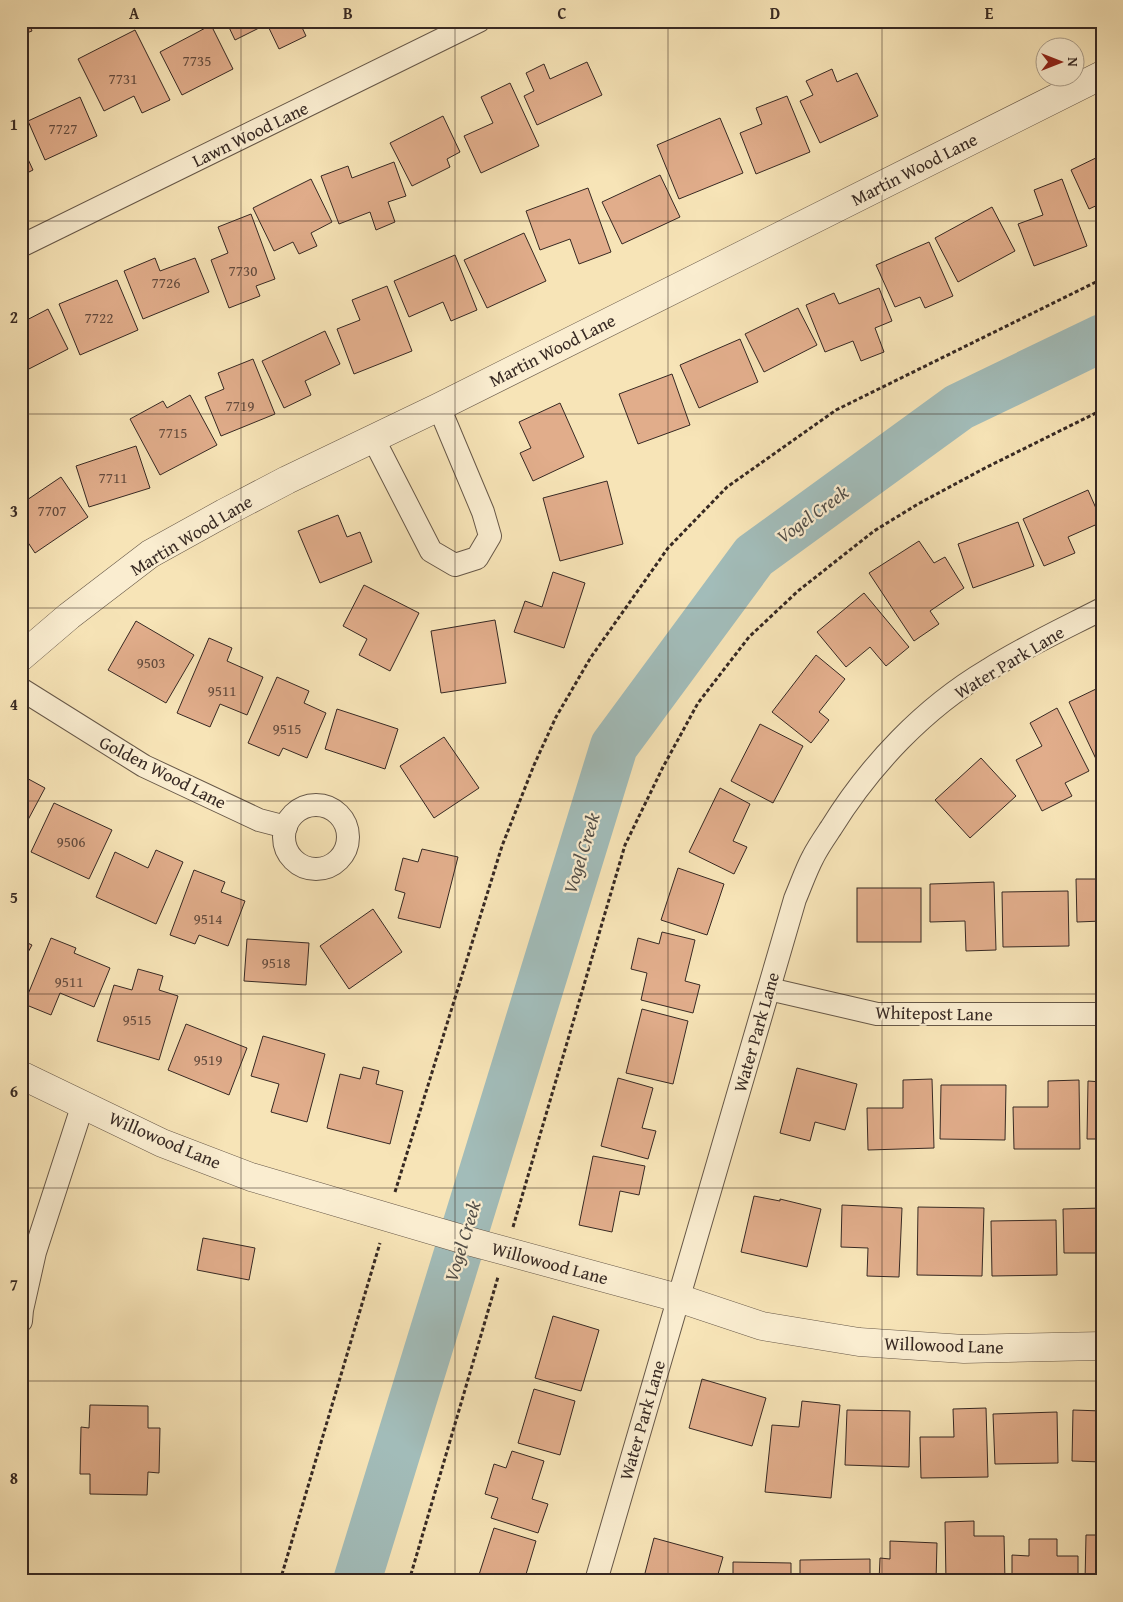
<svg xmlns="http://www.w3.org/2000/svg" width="1123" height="1602" font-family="'Gentium Book Plus',serif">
<rect width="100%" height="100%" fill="#f7e4b7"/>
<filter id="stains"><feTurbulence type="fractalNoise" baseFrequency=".004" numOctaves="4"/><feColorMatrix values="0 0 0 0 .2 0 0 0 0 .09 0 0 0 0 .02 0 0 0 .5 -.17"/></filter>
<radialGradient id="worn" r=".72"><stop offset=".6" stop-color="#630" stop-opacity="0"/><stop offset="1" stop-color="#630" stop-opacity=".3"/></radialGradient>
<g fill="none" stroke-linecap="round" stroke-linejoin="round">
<polyline stroke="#a2bcb9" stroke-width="48" points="357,1581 614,746 754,556 959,407 1102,338"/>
</g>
<g fill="#e1ad8b" stroke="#372923">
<polygon points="21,21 28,21 32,31 21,35"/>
<polygon points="226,21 299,21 306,36 279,49 267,24 235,40"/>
<polygon points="311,21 327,21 313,27"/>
<polygon points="211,25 233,69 182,95 160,52"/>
<polygon points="135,30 170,100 142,113 134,96 104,111 78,59"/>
<polygon points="587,62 602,95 537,125 524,96 534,91 526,73 544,64 550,79"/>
<polygon points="832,69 837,82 857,73 878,116 820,143 800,101 813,95 806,81"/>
<polygon points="510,83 539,146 481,173 464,136 493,123 481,97"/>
<polygon points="787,96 810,152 756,174 740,133 762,124 756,108"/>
<polygon points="80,97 97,136 45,160 28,121"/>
<polygon points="443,116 460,152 447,159 450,167 412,186 390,143"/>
<polygon points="720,118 743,173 679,199 657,145"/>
<polygon points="21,144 33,170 21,176"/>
<polygon points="1102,155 1102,203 1089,209 1071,170"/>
<polygon points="394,162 406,196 388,202 395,222 376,230 370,212 339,224 321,176 348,166 352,178"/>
<polygon points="660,175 680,217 622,244 602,202"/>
<polygon points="311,179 332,222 311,233 317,246 299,254 293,242 274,251 253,208"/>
<polygon points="1062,179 1087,246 1034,266 1018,224 1043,215 1034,190"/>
<polygon points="588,188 611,252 579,264 570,239 540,250 526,211"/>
<polygon points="992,207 1015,251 958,282 935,238"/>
<polygon points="251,214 275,279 256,286 260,296 229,308 211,260 228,253 218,227"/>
<polygon points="524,233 546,281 487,308 464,260"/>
<polygon points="929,242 953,296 925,308 920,297 895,307 876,265"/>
<polygon points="455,255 477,310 451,321 443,302 409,317 394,281"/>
<polygon points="155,258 160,271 195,258 209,292 143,319 124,271"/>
<polygon points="117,280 138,330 80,355 59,304"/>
<polygon points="387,286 412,351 354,374 337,329 360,320 352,300"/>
<polygon points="879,288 892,321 875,328 884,352 861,361 853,341 825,352 806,305 834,293 839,304"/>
<polygon points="798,308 817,345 764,372 745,334"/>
<polygon points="48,309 68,349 21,373 21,323"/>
<polygon points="325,331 340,364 305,381 311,395 284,408 262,361"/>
<polygon points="740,339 758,382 699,408 680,365"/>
<polygon points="253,359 275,414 221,436 205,397 224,389 218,373"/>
<polygon points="672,374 690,425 638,444 619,394"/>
<polygon points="190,395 217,445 160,475 130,419 163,401 167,408"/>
<polygon points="560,403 584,457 533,481 520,453 531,448 519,422"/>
<polygon points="136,446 150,488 89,507 76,466"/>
<polygon points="1102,466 1102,485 1096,468"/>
<polygon points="61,477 88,517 35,553 21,532 21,504"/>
<polygon points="607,481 623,544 560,561 543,498"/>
<polygon points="1088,490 1102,522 1068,537 1075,553 1044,566 1023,519"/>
<polygon points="338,515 347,537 360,532 372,562 320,583 298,531"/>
<polygon points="1018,522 1034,566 973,588 958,544"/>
<polygon points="919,541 934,563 945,557 964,588 930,611 939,624 914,641 869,573"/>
<polygon points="21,560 27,567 21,572"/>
<polygon points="553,572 585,583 564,648 514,632 525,601 542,607"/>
<polygon points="364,585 419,613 390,671 359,655 367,639 343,626"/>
<polygon points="864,593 909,647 886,666 870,647 846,667 817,632"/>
<polygon points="495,620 506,683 441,693 431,631"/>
<polygon points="136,621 194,655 166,703 108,670"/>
<polygon points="209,638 232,648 227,661 263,677 247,715 220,704 210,727 177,713"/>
<polygon points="816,655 845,679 819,712 829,720 811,743 772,712"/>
<polygon points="277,677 309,691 304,703 326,713 307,758 283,748 279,756 248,743"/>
<polygon points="1096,689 1102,697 1102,756 1096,759 1069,702"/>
<polygon points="1057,708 1089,771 1065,783 1072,796 1042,811 1016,760 1042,746 1030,723"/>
<polygon points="337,709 398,729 385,769 325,749"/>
<polygon points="760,724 803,746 773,803 731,781"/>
<polygon points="444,737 479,788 434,818 400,766"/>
<polygon points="981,758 1016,796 970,838 935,800"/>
<polygon points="21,775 45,788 21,833"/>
<polygon points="720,788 750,804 733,841 747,847 734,874 689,852"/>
<polygon points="54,803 112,830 89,879 31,852"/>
<polygon points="422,849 458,857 440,928 398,918 405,893 395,890 403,858 418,862"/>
<polygon points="156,850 183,862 156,924 96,897 115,852 148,868"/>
<polygon points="678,868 724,884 707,935 661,920"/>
<polygon points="194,870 225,882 221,892 245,901 228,946 199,935 195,944 170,935"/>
<polygon points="1076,879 1102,879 1102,921 1077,922"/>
<polygon points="994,882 996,950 966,951 965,921 930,922 930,884"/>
<rect x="857" y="888" width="64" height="54"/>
<polygon points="1068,891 1069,946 1003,947 1002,892"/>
<polygon points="373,909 402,952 349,989 320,946"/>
<polygon points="662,932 695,940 685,981 700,985 693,1013 641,1000 647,973 631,969 638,938 659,944"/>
<polygon points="51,938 76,948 74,953 110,968 94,1007 60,993 51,1015 24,1004"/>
<polygon points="247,939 309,943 306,985 244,981"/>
<polygon points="21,940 32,945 21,965"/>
<polygon points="138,969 163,976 159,990 178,996 159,1060 97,1041 114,985 132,990"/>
<polygon points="642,1009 688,1021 673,1084 626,1073"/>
<polygon points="186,1024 247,1048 229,1095 168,1070"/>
<polygon points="263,1036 325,1054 307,1122 271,1112 279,1084 251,1076"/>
<polygon points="363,1067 379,1071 376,1084 403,1091 390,1144 327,1128 340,1074 360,1079"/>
<polygon points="797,1068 857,1084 845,1130 815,1122 810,1141 780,1133"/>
<polygon points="618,1078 653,1088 642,1128 656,1131 648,1159 601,1146"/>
<polygon points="932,1079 934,1148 868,1150 867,1108 903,1108 903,1080"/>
<polygon points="1079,1080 1080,1149 1014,1149 1013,1107 1048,1107 1048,1081"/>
<polygon points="1088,1081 1102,1082 1102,1139 1087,1139"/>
<polygon points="941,1085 1006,1085 1005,1140 940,1139"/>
<polygon points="593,1156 645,1166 639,1195 620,1191 612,1232 579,1225"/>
<polygon points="754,1196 780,1201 780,1199 821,1209 807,1267 741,1252"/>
<polygon points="842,1205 902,1208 899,1277 867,1276 868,1248 841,1247"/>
<polygon points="918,1207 984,1208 982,1276 917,1275"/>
<polygon points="1102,1208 1102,1281 1099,1281 1098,1253 1064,1253 1063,1209"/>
<polygon points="1056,1220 1057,1275 992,1276 991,1221"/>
<polygon points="203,1238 255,1248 249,1280 197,1270"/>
<polygon points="553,1316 599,1330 581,1391 535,1378"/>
<polygon points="702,1379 766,1398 752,1446 689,1428"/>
<polygon points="534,1389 575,1401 560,1455 518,1443"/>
<polygon points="802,1401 840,1405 831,1498 765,1492 772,1425 799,1427"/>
<polygon points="90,1405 148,1406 148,1428 160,1428 159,1473 148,1472 147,1495 90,1494 90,1474 80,1474 81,1427 89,1428"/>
<polygon points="986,1408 988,1477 921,1478 920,1437 954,1437 953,1409"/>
<polygon points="847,1410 910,1411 909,1467 845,1465"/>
<polygon points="1073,1410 1102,1411 1102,1462 1072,1461"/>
<polygon points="1057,1412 1058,1463 995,1464 993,1414"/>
<polygon points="512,1451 544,1461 532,1499 548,1504 538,1533 491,1518 498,1498 485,1494 494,1464 506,1468"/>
<polygon points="974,1521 974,1536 1004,1536 1005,1581 946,1581 945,1522"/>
<polygon points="494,1528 536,1541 524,1581 477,1581"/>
<polygon points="1086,1535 1102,1535 1102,1581 1085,1581"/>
<polygon points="654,1538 723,1557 716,1581 643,1581"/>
<polygon points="1029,1539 1057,1539 1057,1556 1078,1556 1078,1581 1012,1581 1012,1555 1029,1556"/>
<polygon points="890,1541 937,1543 936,1581 879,1581 880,1558 890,1559"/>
<polygon points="870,1559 870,1581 800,1581 800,1560"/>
<polygon points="733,1562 791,1563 791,1581 733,1581"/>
</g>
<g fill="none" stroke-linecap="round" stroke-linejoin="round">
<g stroke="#675848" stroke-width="24">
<g id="minor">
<polyline points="21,246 479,21"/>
<polyline points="373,438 431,551 455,565 477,558 490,536 483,512 439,407"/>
<polyline points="21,689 144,766 259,820 286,827"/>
<circle cx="316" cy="837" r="32"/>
<polyline points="769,989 877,1014 1102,1014"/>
<polyline points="21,1321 22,1310 35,1252 83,1104"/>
<path d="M 596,1581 L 795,899 C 801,885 806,870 813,857 C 818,847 825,837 831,828 C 870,765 924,708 988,670 C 1024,647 1063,629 1102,609"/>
</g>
</g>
<g stroke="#675848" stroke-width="29">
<g id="tertiary">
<polyline points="21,657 69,616 150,554 224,513 287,480 439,407 1102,75"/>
<polyline points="21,1075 162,1143 251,1177 472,1242 678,1298 762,1326 859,1342 964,1349 1102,1346"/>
</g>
</g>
<g stroke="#372923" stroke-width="3" stroke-dasharray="4 2.5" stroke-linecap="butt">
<polyline points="395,1192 502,846 534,765 556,717 591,657 668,548 727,487 836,410 1102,279"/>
<polyline points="513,1227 625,845 663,767 698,703 749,637 798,591 874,531 918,504 985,468 1102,410"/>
<polyline points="280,1581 380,1243"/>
<polyline points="409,1581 498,1277"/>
</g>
<use href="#minor" stroke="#faedd0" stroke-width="22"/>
<use href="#tertiary" stroke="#faedd0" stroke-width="28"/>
</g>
<path fill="none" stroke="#372923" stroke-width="1" stroke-opacity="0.55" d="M 241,21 L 241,1581M 455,21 L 455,1581M 668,21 L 668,1581M 882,21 L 882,1581M 21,221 L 1102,221M 21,414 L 1102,414M 21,608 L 1102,608M 21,801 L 1102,801M 21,994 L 1102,994M 21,1188 L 1102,1188M 21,1381 L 1102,1381"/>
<g text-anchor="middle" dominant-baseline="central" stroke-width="4.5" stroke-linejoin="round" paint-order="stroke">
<g font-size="15" fill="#624a3d">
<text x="197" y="60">7735</text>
<text x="123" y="78">7731</text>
<text x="63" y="128">7727</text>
<text x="243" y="270">7730</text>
<text x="166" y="282">7726</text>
<text x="99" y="317">7722</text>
<text x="240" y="405">7719</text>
<text x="173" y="432">7715</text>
<text x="113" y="477">7711</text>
<text x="52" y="510">7707</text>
<text x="151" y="662">9503</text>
<text x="222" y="690">9511</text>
<text x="287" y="728">9515</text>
<text x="71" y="841">9506</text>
<text x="208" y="918">9514</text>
<text x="276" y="962">9518</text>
<text x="69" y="981">9511</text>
<text x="137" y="1019">9515</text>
<text x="208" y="1059">9519</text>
</g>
<g font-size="18" fill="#372923" stroke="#faedd0">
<text transform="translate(250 134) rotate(-26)">Lawn Wood Lane</text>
<text transform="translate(914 169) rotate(-27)">Martin Wood Lane</text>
<text transform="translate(552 350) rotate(-27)">Martin Wood Lane</text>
<text transform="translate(191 535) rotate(-31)">Martin Wood Lane</text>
<text transform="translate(1009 662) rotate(-31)">Water Park Lane</text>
<text transform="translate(163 772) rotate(27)">Golden Wood Lane</text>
<text transform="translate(934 1013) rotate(1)">Whitepost Lane</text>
<text transform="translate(756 1032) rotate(-74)">Water Park Lane</text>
<text transform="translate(165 1140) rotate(23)">Willowood Lane</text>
<text transform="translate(550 1263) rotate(15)">Willowood Lane</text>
<text transform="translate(944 1345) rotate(2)">Willowood Lane</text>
<text transform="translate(642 1420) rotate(-74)">Water Park Lane</text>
</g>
<g font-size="19" font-style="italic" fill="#524e48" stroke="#faedd0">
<text transform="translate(812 514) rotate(-36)">Vogel Creek</text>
<text transform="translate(581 853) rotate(-73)">Vogel Creek</text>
<text transform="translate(462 1241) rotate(-73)">Vogel Creek</text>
</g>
</g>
<rect width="1123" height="1602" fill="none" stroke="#f7e4b7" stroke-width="55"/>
<g transform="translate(1060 62) rotate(90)"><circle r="24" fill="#faedd0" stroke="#ac9f8b"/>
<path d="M0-4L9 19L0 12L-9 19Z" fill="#8f2418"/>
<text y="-8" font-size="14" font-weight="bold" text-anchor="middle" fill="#372923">N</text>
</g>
<rect x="28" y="28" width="1068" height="1546" fill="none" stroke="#372923" stroke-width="2"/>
<g font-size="16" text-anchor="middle" font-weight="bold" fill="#372923">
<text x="134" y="19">A</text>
<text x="348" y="19">B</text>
<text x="562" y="19">C</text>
<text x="775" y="19">D</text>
<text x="989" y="19">E</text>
<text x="14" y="130">1</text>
<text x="14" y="323">2</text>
<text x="14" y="517">3</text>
<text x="14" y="710">4</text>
<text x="14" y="903">5</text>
<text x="14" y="1097">6</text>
<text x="14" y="1290">7</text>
<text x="14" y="1484">8</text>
</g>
<rect width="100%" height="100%" filter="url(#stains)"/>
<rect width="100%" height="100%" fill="url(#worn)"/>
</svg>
